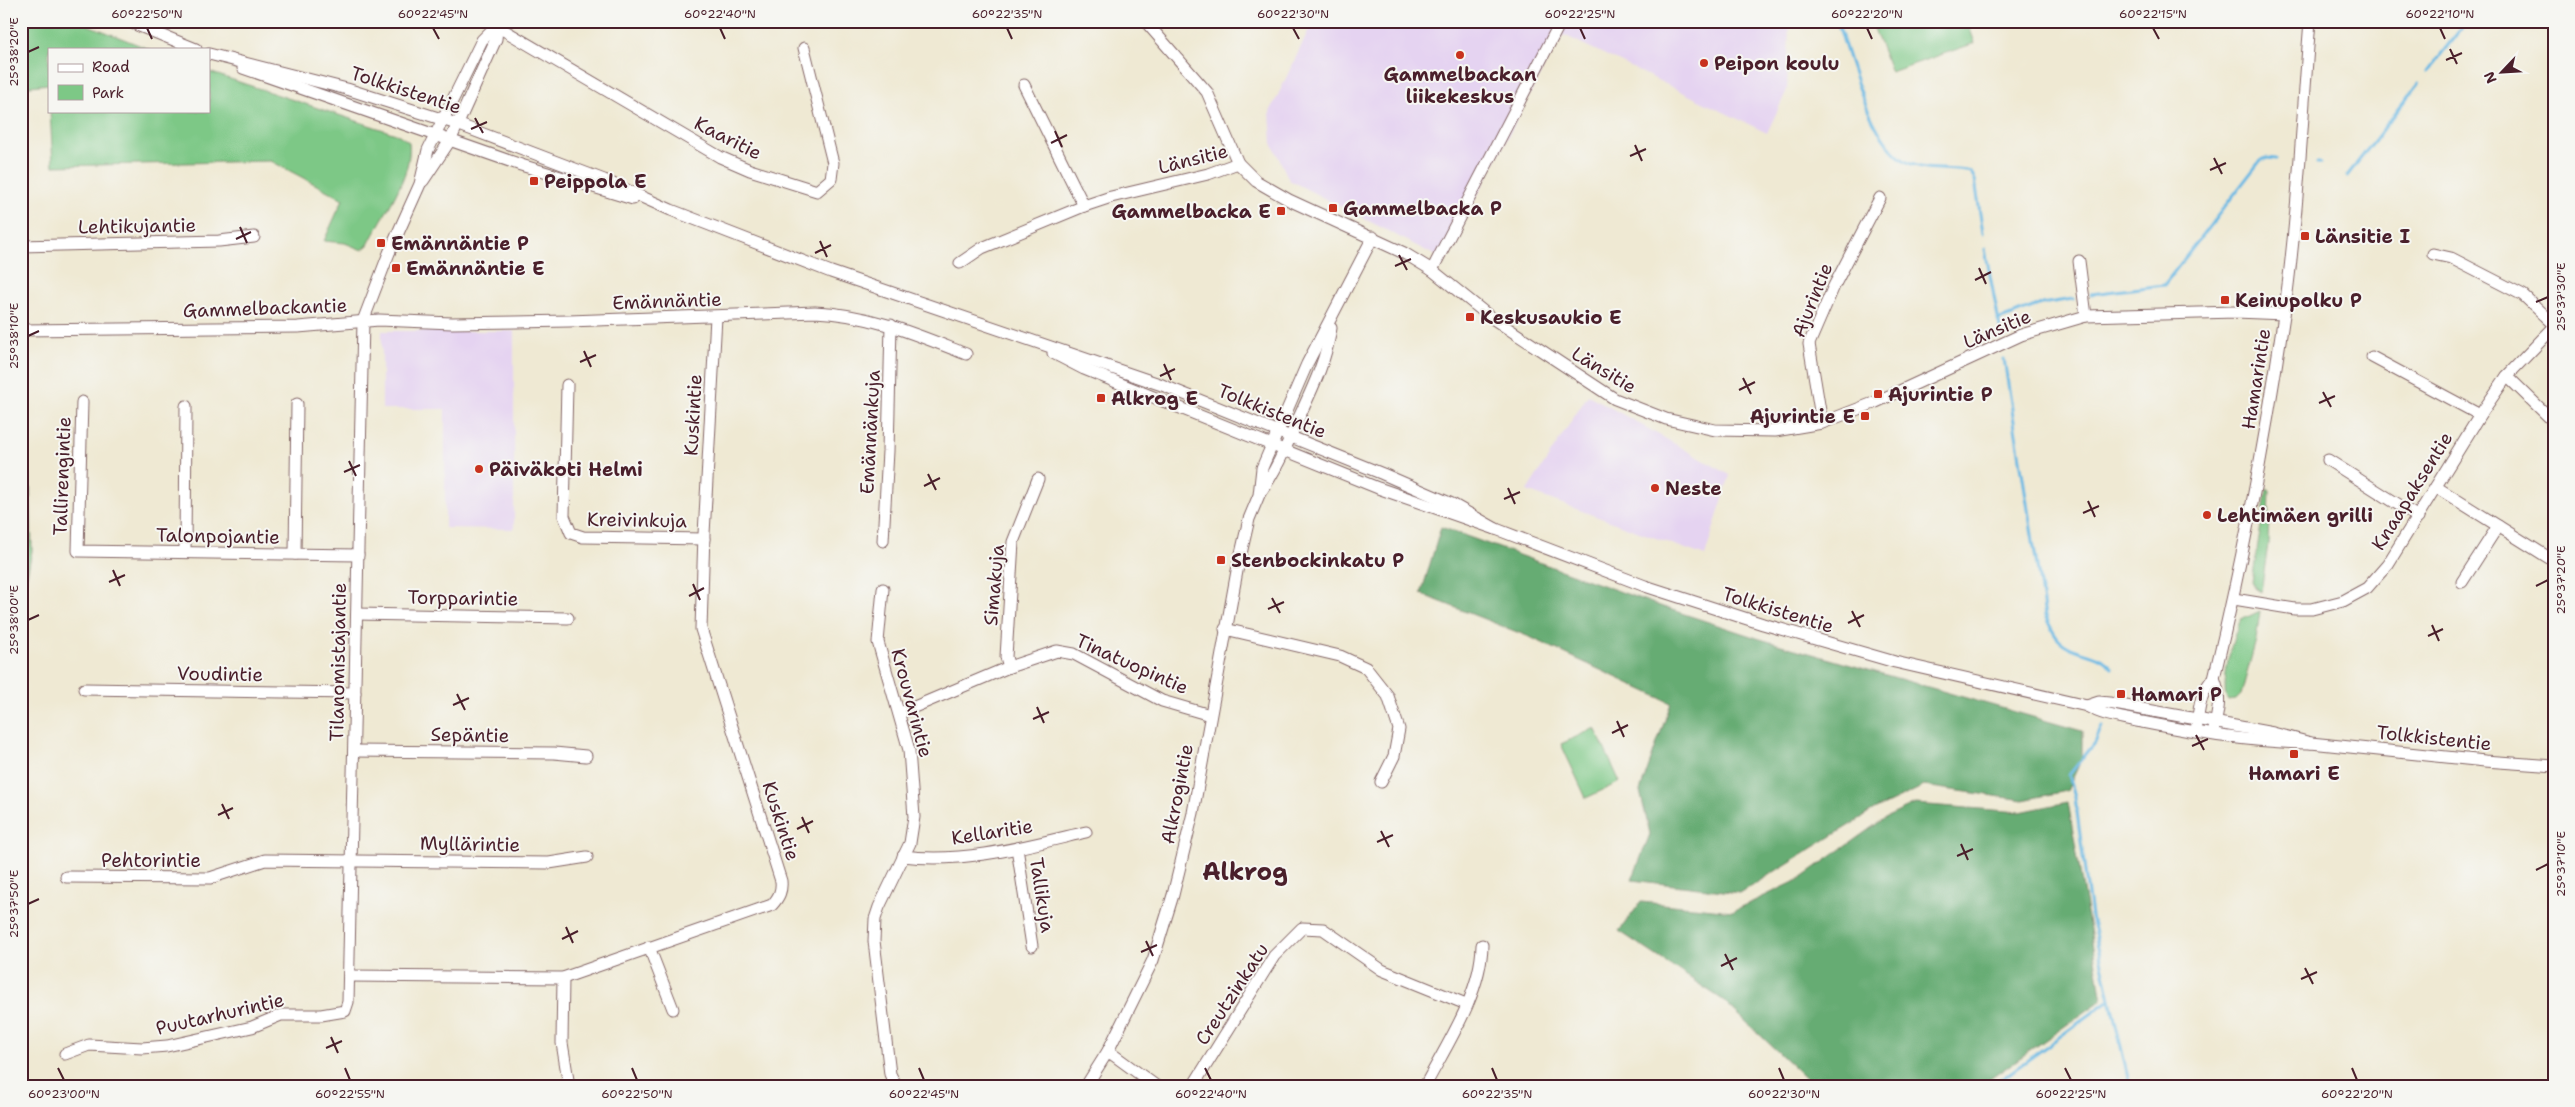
<svg xmlns="http://www.w3.org/2000/svg" width="2575" height="1107" font-family="'Shantell Sans',sans-serif">
<rect width="100%" height="100%" fill="#f6f6f2"/>
<filter id="ink" filterUnits="userSpaceOnUse"><feTurbulence type="fractalNoise" baseFrequency=".02" numOctaves="2"/><feDisplacementMap in="SourceGraphic" scale="10" xChannelSelector="R" yChannelSelector="G"/><feConvolveMatrix kernelMatrix="1 2 1 2 8 2 1 2 1" color-interpolation-filters="sRGB"/></filter>
<filter id="wash" filterUnits="userSpaceOnUse"><feTurbulence type="fractalNoise" baseFrequency=".0096" numOctaves="4" result="noise"/><feDisplacementMap in="SourceGraphic" scale="20" xChannelSelector="R" yChannelSelector="G"/><feGaussianBlur stdDeviation="1.12" result="paint"/><feColorMatrix in="noise" values="0 0 0 0 0 0 0 0 0 0 0 0 0 0 0 0 0 1.4 0 .05"/><feComposite in="paint" operator="in"/></filter>
<g filter="url(#wash)">
<rect width="100%" height="100%" fill="#efe9d3"/>
<g fill="#e5d3f1">
<polygon points="1313,21 1789,21 1787,90 1767,133 1564,35 1556,44 1444,260 1289,180 1272,143 1270,112"/>
<polygon points="382,331 514,331 514,529 445,528 445,409 382,409"/>
<polygon points="1588,395 1730,475 1705,556 1527,491"/>
</g>
<g fill="#7dc886" stroke="#647458">
<polygon points="21,21 78,21 149,49 49,49 49,84 21,87"/>
<polygon points="1871,21 1967,21 1975,43 1891,72"/>
<path d="M 209,72 L 399,135 L 409,142 C 413,177 383,214 368,245 L 362,250 L 345,243 L 324,241 L 343,199 L 271,161 L 53,166 L 50,111 L 209,111 Z"/>
<polygon points="21,450 30,475 32,551 21,604"/>
<polygon points="2267,488 2270,490 2268,544 2261,592 2255,588 2252,582"/>
<path d="M 2260,611 L 2256,640 L 2241,695 L 2236,700 L 2228,701 C 2219,689 2233,632 2241,620 Z"/>
<polygon points="1595,728 1620,782 1586,798 1561,744"/>
</g>
<g fill="#66ac73" stroke="#58664f">
<polygon points="1441,527 1663,607 1760,639 2082,731 2082,758 2067,791 2023,800 1924,786 1874,810 1740,893 1632,880 1650,834 1640,791 1671,703 1532,638 1421,594"/>
<polygon points="2068,802 2102,1000 1980,1086 1814,1086 1723,1000 1619,931 1641,902 1733,911 1798,880 1885,818 1915,804 2020,812"/>
</g>
<g fill="none" stroke-linecap="round" stroke-linejoin="round">
<g stroke="#6ab9e4" stroke-width="3">
<path d="M 1837,21 C 1850,60 1871,145 1909,163 C 1928,172 1951,167 1971,172 L 1975,180 L 1983,233"/>
<polyline points="2427,72 2467,21"/>
<polyline points="2317,163 2321,163"/>
<polyline points="2347,176 2419,83"/>
<polyline points="1985,249 2000,328"/>
<polyline points="2091,294 2164,285 2260,161 2266,158 2276,159"/>
<polyline points="1998,320 2041,304 2073,299"/>
<path d="M 2004,359 L 2045,616 C 2049,623 2053,634 2059,640 C 2074,655 2097,650 2112,668"/>
<polyline points="2102,726 2095,743 2069,775 2075,797 2091,916 2130,1086"/>
<polyline points="1992,1086 2110,1000"/>
</g>
</g>
</g>
<g filter="url(#ink)">
<g fill="none" stroke-linecap="round" stroke-linejoin="round">
<g stroke="#846666" stroke-width="13">
<g id="minor">
<polyline points="127,21 196,49"/>
<polyline points="1145,21 1207,92 1238,163 1256,181 1289,200 1404,253 1432,270 1489,316 1615,399 1666,419 1715,430 1775,431 1822,423 1876,402 2021,335 2086,316 2236,312 2284,314"/>
<polyline points="490,22 720,157 750,170 817,191 831,179 833,163 804,48"/>
<polyline points="209,54 347,89 457,124 604,180 671,210 831,272 1162,385 1383,474 1452,504 1496,529"/>
<polyline points="243,68 521,165 633,199"/>
<polyline points="1024,85 1084,206"/>
<polyline points="423,181 451,139 496,39 498,21"/>
<polyline points="21,246 219,241 254,237"/>
<polyline points="2433,254 2451,258 2523,295 2554,324"/>
<polyline points="2079,261 2086,316"/>
<polyline points="960,263 982,248 1084,206 1111,197 1208,174 1238,163"/>
<polyline points="1432,270 1561,21"/>
<path d="M 21,330 L 298,327 L 379,320 L 452,323 L 569,321 L 815,312 C 869,314 917,335 966,354"/>
<path d="M 1053,353 L 1084,369 L 1378,488 L 1496,529 L 1645,586 L 1763,624 L 1895,662 L 2087,706 C 2103,716 2124,718 2142,722 C 2198,733 2254,743 2311,743"/>
<polyline points="2372,357 2480,415"/>
<polyline points="2507,376 2554,422"/>
<polyline points="567,385 564,516 571,533 583,537 704,539"/>
<polyline points="82,402 78,551 358,555"/>
<polyline points="1822,423 1809,344 1834,286 1880,198"/>
<polyline points="2328,460 2418,517"/>
<polyline points="2436,487 2554,561"/>
<path d="M 1260,493 C 1276,471 1286,447 1297,422 C 1311,391 1326,362 1331,328"/>
<polyline points="883,541 888,451 891,325"/>
<polyline points="185,552 186,406"/>
<polyline points="295,554 297,404"/>
<polyline points="2462,582 2498,526"/>
<polyline points="883,589 878,642 909,750 914,817 910,843 879,907 875,919 874,941 890,1074 896,1086"/>
<polyline points="2234,599 2295,609 2312,609 2343,601 2367,588 2388,564 2480,415 2507,376 2554,327"/>
<polyline points="357,614 568,618"/>
<polyline points="1225,629 1340,656 1366,668 1388,696 1399,729 1394,756 1381,782"/>
<polyline points="1009,667 1006,657 1013,542 1038,479"/>
<path d="M 2214,678 C 2222,697 2218,711 2214,730"/>
<polyline points="84,689 355,693"/>
<polyline points="2087,706 2099,702 2109,703 2273,733 2311,743 2485,761 2554,766"/>
<polyline points="900,713 1009,667 1057,651 1074,654 1162,701 1210,715"/>
<path d="M 2196,731 C 2199,712 2199,692 2214,678 C 2243,559 2266,437 2284,315 C 2298,218 2302,119 2310,21"/>
<polyline points="354,751 554,753 586,756"/>
<polyline points="1017,848 1032,946"/>
<path d="M 903,856 C 964,864 1027,846 1086,832"/>
<polyline points="66,877 210,878 265,860 549,863 587,857"/>
<polyline points="649,947 673,1009"/>
<path d="M 350,976 L 563,978 L 772,905 C 779,897 782,891 781,881 L 701,629 L 704,534 L 716,317"/>
<polyline points="563,978 562,1043 569,1086"/>
<polyline points="1108,1051 1156,1086"/>
<polyline points="65,1054 89,1045 142,1048 167,1046 252,1027 281,1015 321,1015 345,1011 348,1002 363,321 389,253 420,184 428,150 482,40 497,25"/>
<polyline points="1086,1086 1108,1051 1153,960 1173,895 1193,813 1237,571 1249,519 1259,495 1262,468 1307,364 1373,237"/>
<polyline points="1193,1086 1274,956 1302,928 1323,929 1382,970 1466,1004"/>
<path d="M 1425,1086 C 1447,1044 1481,994 1482,945"/>
</g>
</g>
<use href="#minor" stroke="#fff" stroke-width="11"/>
</g>
</g>
<path fill="none" stroke="#4a1f2b" stroke-width="2" d="M 147,28 L 152,39M 433,28 L 439,39M 720,28 L 725,39M 1007,28 L 1012,39M 1293,28 L 1299,39M 1580,28 L 1585,39M 1867,28 L 1872,39M 2153,28 L 2159,39M 2440,28 L 2445,39M 2450,49 L 2457,64M 28,52 L 39,47M 2446,60 L 2462,53M 475,118 L 483,133M 471,129 L 487,122M 1055,131 L 1062,147M 1051,143 L 1067,135M 1635,145 L 1642,161M 1630,156 L 1646,149M 2214,158 L 2222,174M 2210,170 L 2226,163M 240,227 L 247,243M 236,239 L 251,232M 820,241 L 827,257M 815,253 L 831,245M 1399,255 L 1407,270M 1395,266 L 1411,259M 1979,268 L 1986,284M 1975,280 L 1991,272M 2536,302 L 2548,297M 28,336 L 39,331M 584,351 L 591,367M 580,362 L 596,355M 1164,364 L 1171,380M 1160,376 L 1175,369M 1743,378 L 1751,394M 1739,390 L 1755,382M 2323,392 L 2331,407M 2319,403 L 2335,396M 349,461 L 356,476M 344,472 L 360,465M 928,474 L 936,490M 924,486 L 940,478M 1508,488 L 1515,504M 1504,499 L 1520,492M 2088,501 L 2095,517M 2083,513 L 2099,506M 113,570 L 120,586M 109,582 L 125,575M 693,584 L 700,600M 2536,586 L 2548,580M 689,596 L 704,588M 1272,598 L 1280,613M 1268,609 L 1284,602M 1852,611 L 1860,627M 28,620 L 39,615M 1848,623 L 1864,615M 2432,625 L 2439,641M 2428,636 L 2443,629M 457,694 L 465,710M 453,705 L 469,698M 1037,707 L 1044,723M 1033,719 L 1049,712M 1617,721 L 1624,737M 1612,733 L 1628,725M 2196,735 L 2204,750M 2192,746 L 2208,739M 222,804 L 229,819M 218,815 L 233,808M 802,817 L 809,833M 797,829 L 813,821M 1381,831 L 1389,847M 1377,842 L 1393,835M 1961,844 L 1968,860M 1957,856 L 1973,849M 2536,870 L 2548,864M 28,904 L 39,899M 566,927 L 573,943M 562,939 L 578,931M 1146,941 L 1153,956M 1141,952 L 1157,945M 1725,954 L 1733,970M 1721,966 L 1737,958M 2305,968 L 2313,984M 2301,979 L 2317,972M 331,1037 L 338,1053M 326,1048 L 342,1041M 58,1068 L 64,1080M 345,1068 L 350,1080M 632,1068 L 637,1080M 919,1068 L 924,1080M 1205,1068 L 1211,1080M 1492,1068 L 1497,1080M 1779,1068 L 1784,1080M 2065,1068 L 2071,1080M 2352,1068 L 2357,1080"/>
<g fill="#c8321e" stroke="#f6f6f2" stroke-width="2">
<circle cx="1460" cy="55" r="5"/>
<circle cx="1704" cy="63" r="5"/>
<rect x="529" y="176" width="10" height="10" rx="2.5"/>
<rect x="1328" y="203" width="10" height="10" rx="2.5"/>
<rect x="1276" y="206" width="10" height="10" rx="2.5"/>
<rect x="2300" y="231" width="10" height="10" rx="2.5"/>
<rect x="376" y="238" width="10" height="10" rx="2.5"/>
<rect x="391" y="263" width="10" height="10" rx="2.5"/>
<rect x="2220" y="295" width="10" height="10" rx="2.5"/>
<rect x="1465" y="312" width="10" height="10" rx="2.5"/>
<rect x="1873" y="389" width="10" height="10" rx="2.5"/>
<rect x="1096" y="393" width="10" height="10" rx="2.5"/>
<rect x="1860" y="411" width="10" height="10" rx="2.5"/>
<circle cx="479" cy="469" r="5"/>
<circle cx="1655" cy="488" r="5"/>
<circle cx="2207" cy="515" r="5"/>
<rect x="1216" y="555" width="10" height="10" rx="2.5"/>
<rect x="2116" y="689" width="10" height="10" rx="2.5"/>
<rect x="2289" y="749" width="10" height="10" rx="2.5"/>
</g>
<g text-anchor="middle" dominant-baseline="central" stroke-width="4" stroke-linejoin="round" paint-order="stroke">
<g font-size="19" font-weight="bold" fill="#4a1f2b" stroke="#f6f6f2" text-anchor="start">
<text x="1714" y="63">Peipon koulu</text>
<text x="1460" y="74" text-anchor="middle">Gammelbackan<tspan x="1460" dy="22">liikekeskus</tspan></text>
<text x="544" y="181">Peippola E</text>
<text x="1343" y="208">Gammelbacka P</text>
<text x="1271" y="211" text-anchor="end">Gammelbacka E</text>
<text x="2315" y="236">Länsitie I</text>
<text x="391" y="243">Emännäntie P</text>
<text x="406" y="268">Emännäntie E</text>
<text x="2235" y="300">Keinupolku P</text>
<text x="1480" y="317">Keskusaukio E</text>
<text x="1888" y="394">Ajurintie P</text>
<text x="1111" y="398">Alkrog E</text>
<text x="1855" y="416" text-anchor="end">Ajurintie E</text>
<text x="489" y="469">Päiväkoti Helmi</text>
<text x="1665" y="488">Neste</text>
<text x="2217" y="515">Lehtimäen grilli</text>
<text x="1231" y="560">Stenbockinkatu P</text>
<text x="2131" y="694">Hamari P</text>
<text x="2294" y="773" text-anchor="middle">Hamari E</text>
</g>
<g font-size="19" fill="#4a1f2b" stroke="#f6f6f2">
<text transform="translate(406 90) rotate(18)">Tolkkistentie</text>
<text transform="translate(728 138) rotate(27)">Kaaritie</text>
<text transform="translate(1193 159) rotate(-14)">Länsitie</text>
<text transform="translate(137 226) rotate(-1)">Lehtikujantie</text>
<text transform="translate(1812 300) rotate(-68)">Ajurintie</text>
<text transform="translate(667 301) rotate(-2)">Emännäntie</text>
<text transform="translate(265 308) rotate(-2)">Gammelbackantie</text>
<text transform="translate(1997 329) rotate(-23)">Länsitie</text>
<text transform="translate(1604 370) rotate(31)">Länsitie</text>
<text transform="translate(2256 379) rotate(-81)">Hamarintie</text>
<text transform="translate(1272 411) rotate(22)">Tolkkistentie</text>
<text transform="translate(693 415) rotate(-87)">Kuskintie</text>
<text transform="translate(870 432) rotate(-87)">Emännänkuja</text>
<text transform="translate(62 476) rotate(-88)">Tallirengintie</text>
<text transform="translate(2412 491) rotate(-58)">Knaapaksentie</text>
<text transform="translate(637 520) rotate(1)">Kreivinkuja</text>
<text transform="translate(218 536) rotate(1)">Talonpojantie</text>
<text transform="translate(994 585) rotate(-85)">Simakuja</text>
<text transform="translate(463 598) rotate(1)">Torpparintie</text>
<text transform="translate(1778 610) rotate(17)">Tolkkistentie</text>
<text transform="translate(338 662) rotate(-89)">Tilanomistajantie</text>
<text transform="translate(1132 664) rotate(24)">Tinatuopintie</text>
<text transform="translate(220 674) rotate(1)">Voudintie</text>
<text transform="translate(912 703) rotate(75)">Krouvarintie</text>
<text transform="translate(470 735) rotate(1)">Sepäntie</text>
<text transform="translate(2434 738) rotate(6)">Tolkkistentie</text>
<text transform="translate(1177 794) rotate(-79)">Alkrogintie</text>
<text transform="translate(781 821) rotate(72)">Kuskintie</text>
<text transform="translate(992 832) rotate(-9)">Kellaritie</text>
<text transform="translate(470 844) rotate(1)">Myllärintie</text>
<text x="151" y="860">Pehtorintie</text>
<text transform="translate(1042 895) rotate(81)">Tallikuja</text>
<text transform="translate(1232 994) rotate(-57)">Creutzinkatu</text>
<text transform="translate(220 1014) rotate(-13)">Puutarhurintie</text>
</g>
<g font-size="24" font-weight="bold" fill="#4a1f2b" stroke="#f6f6f2">
<text x="1245" y="872">Alkrog</text>
</g>
</g>
<rect width="2575" height="1107" fill="none" stroke="#f6f6f2" stroke-width="55"/>
<rect x="48" y="48" width="162" height="65" fill="#f6f6f2" stroke="#b1a0a2"/>
<rect x="58" y="64" width="25" height="8" fill="#ffffff" stroke="#b1a0a2"/>
<text x="92" y="72" font-size="15" fill="#4a1f2b">Road</text>
<rect x="58" y="85" width="25" height="15" fill="#7dc886" stroke="#b1a0a2"/>
<text x="92" y="98" font-size="15" fill="#4a1f2b">Park</text>
<g transform="translate(2502 72) rotate(245)" stroke="#f6f6f2" stroke-width="4" paint-order="stroke">
<path d="M0-4L9 19L0 12L-9 19Z" fill="#4a1f2b"/>
<text y="-8" font-size="14" font-weight="bold" text-anchor="middle" fill="#4a1f2b">N</text>
</g>
<rect x="28" y="28" width="2520" height="1052" fill="none" stroke="#4a1f2b" stroke-width="2"/>
<g font-size="12" text-anchor="middle" fill="#4a1f2b">
<text x="147" y="18">60°22'50"N</text>
<text x="433" y="18">60°22'45"N</text>
<text x="720" y="18">60°22'40"N</text>
<text x="1007" y="18">60°22'35"N</text>
<text x="1293" y="18">60°22'30"N</text>
<text x="1580" y="18">60°22'25"N</text>
<text x="1867" y="18">60°22'20"N</text>
<text x="2153" y="18">60°22'15"N</text>
<text x="2440" y="18">60°22'10"N</text>
<text transform="translate(14 52) rotate(-90)" y="4">25°38'20"E</text>
<text transform="translate(2561 297) rotate(-90)" y="4">25°37'30"E</text>
<text transform="translate(14 336) rotate(-90)" y="4">25°38'10"E</text>
<text transform="translate(2561 580) rotate(-90)" y="4">25°37'20"E</text>
<text transform="translate(14 620) rotate(-90)" y="4">25°38'00"E</text>
<text transform="translate(2561 864) rotate(-90)" y="4">25°37'10"E</text>
<text transform="translate(14 904) rotate(-90)" y="4">25°37'50"E</text>
<text x="64" y="1098">60°23'00"N</text>
<text x="350" y="1098">60°22'55"N</text>
<text x="637" y="1098">60°22'50"N</text>
<text x="924" y="1098">60°22'45"N</text>
<text x="1211" y="1098">60°22'40"N</text>
<text x="1497" y="1098">60°22'35"N</text>
<text x="1784" y="1098">60°22'30"N</text>
<text x="2071" y="1098">60°22'25"N</text>
<text x="2357" y="1098">60°22'20"N</text>
</g>
</svg>
